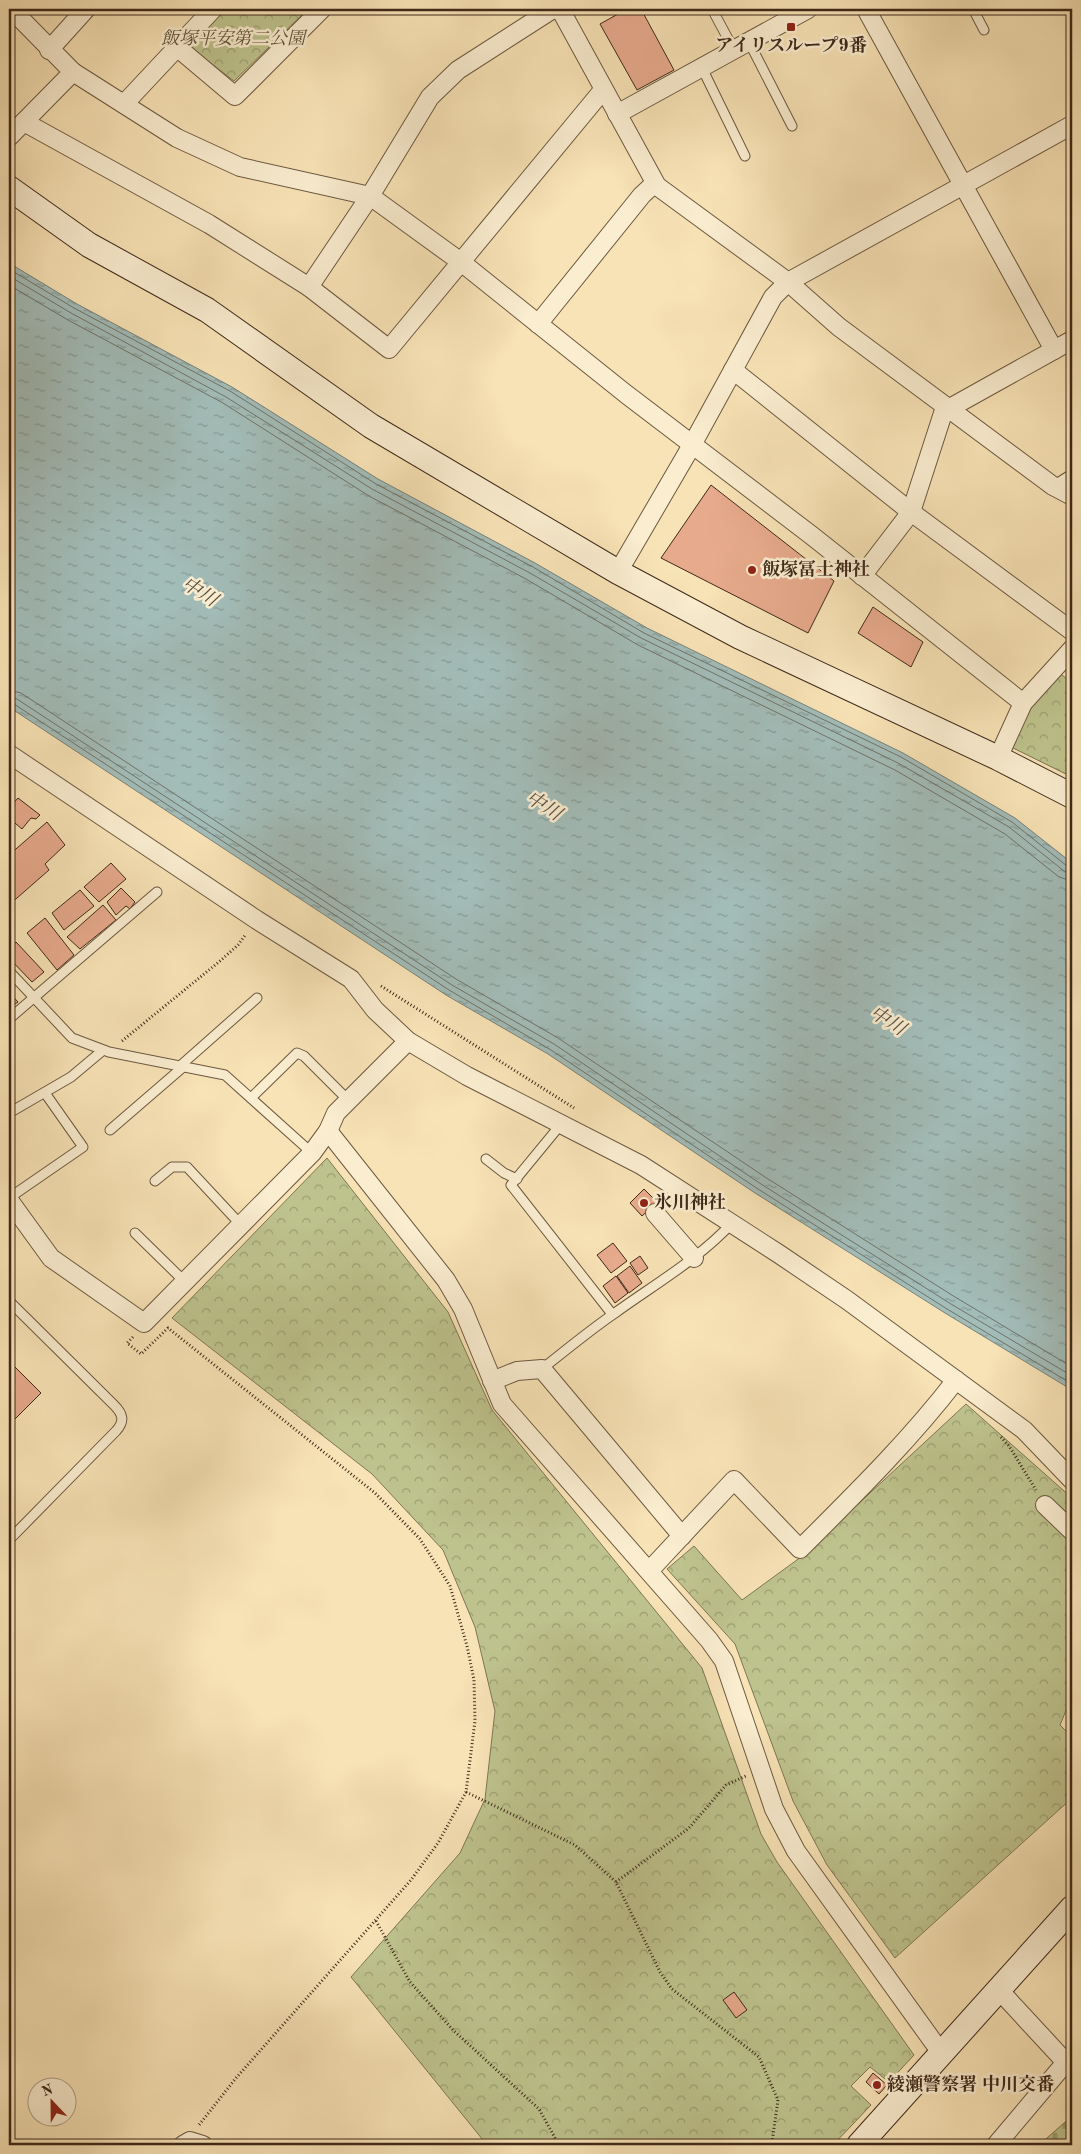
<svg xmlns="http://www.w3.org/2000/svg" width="1081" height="2154" font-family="'Old Standard TT','Noto Serif JP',serif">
<defs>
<pattern id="cemetery-stones" width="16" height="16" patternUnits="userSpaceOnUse" patternTransform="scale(1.25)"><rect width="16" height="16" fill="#bec38d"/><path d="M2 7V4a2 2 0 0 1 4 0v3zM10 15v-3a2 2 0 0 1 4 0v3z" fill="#9c9e72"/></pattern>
<pattern id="park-crowns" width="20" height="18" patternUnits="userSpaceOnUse" patternTransform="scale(1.25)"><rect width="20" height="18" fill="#bec38d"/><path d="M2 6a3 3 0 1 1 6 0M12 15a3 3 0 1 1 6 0" fill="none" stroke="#9c9e72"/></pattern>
<pattern id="water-ripples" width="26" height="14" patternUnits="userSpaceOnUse" patternTransform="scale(1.25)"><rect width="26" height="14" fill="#a2bcb8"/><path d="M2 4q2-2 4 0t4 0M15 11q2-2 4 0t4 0" fill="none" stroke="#859995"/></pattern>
</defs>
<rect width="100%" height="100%" fill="#f8e3b6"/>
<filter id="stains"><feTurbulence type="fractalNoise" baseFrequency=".004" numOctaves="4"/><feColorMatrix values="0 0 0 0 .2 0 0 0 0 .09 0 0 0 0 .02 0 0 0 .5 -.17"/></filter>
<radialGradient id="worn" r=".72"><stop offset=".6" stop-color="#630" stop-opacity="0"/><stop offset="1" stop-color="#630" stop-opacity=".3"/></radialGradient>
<polygon fill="url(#cemetery-stones)" stroke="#7e7654" points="1072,2116 1072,2145 1039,2145"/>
<g fill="url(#park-crowns)" stroke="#7e7654">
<polygon points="220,9 303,9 306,11 234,81 187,45"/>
<polygon points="1057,671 1072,683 1072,777 1009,746 1026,706"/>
<polygon points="327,1158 448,1312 492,1410 702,1668 761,1834 777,1862 914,2055 889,2082 870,2067 851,2086 871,2105 833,2145 487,2145 351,1977 460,1853 485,1799 495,1711 475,1627 443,1550 372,1474 172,1318"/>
<polygon points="966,1404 1072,1498 1072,1696 1060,1725 1072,1737 1072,1798 895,1958 827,1865 793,1801 735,1644 667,1569 694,1546 742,1600 801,1557"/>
</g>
<polygon fill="url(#water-ripples)" stroke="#7a8179" points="9,263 77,304 232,387 378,479 535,563 647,628 903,753 1015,818 1072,863 1072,1390 945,1313 755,1193 548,1054 446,995 9,707"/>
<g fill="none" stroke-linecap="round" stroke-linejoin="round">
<g stroke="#707269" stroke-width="1">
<polyline points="9,269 74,308 230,391 376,484 533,567 644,633 901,757 1012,822 1067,866 1072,867"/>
<polyline points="9,276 71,313 226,397 372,489 530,573 641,638 898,763 1009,827 1064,871 1072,873"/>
<polyline points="9,285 68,320 223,403 369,496 526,579 638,645 895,770 1005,834 1059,877 1072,881"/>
<polyline points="9,690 21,693 456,979 558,1038 765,1177 955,1297 1072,1367"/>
<polyline points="9,697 17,699 452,985 554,1044 761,1184 951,1304 1072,1376"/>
<polyline points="9,703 14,704 449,990 551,1050 758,1189 947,1309 1072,1384"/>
</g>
</g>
<g fill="#e7aa8c" stroke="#3e291a">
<polygon points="627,9 641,9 674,70 637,90 600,24"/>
<polygon points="711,485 834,581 808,633 661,558"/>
<polygon points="873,607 923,642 911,667 858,633"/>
<polygon points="18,798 40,815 36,819 31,818 22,829 9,818 9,808"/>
<polygon points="47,822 65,845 45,864 49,870 9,905 9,855"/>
<polygon points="111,863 126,879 99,902 84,887"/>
<polygon points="121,888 135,902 130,909 126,906 116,915 107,902"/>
<polygon points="80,890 94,906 64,930 52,913"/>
<polygon points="103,905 116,920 80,949 67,937"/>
<polygon points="45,918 74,955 57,970 27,933"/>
<polygon points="16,942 44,972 32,982 9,958 9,950"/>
<polygon points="9,992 18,1002 9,1008"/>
<polygon points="644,1189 657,1202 642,1216 630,1203"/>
<polygon points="613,1243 627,1261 611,1273 597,1255"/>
<polygon points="640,1256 648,1268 638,1275 630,1263"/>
<polygon points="630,1266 642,1283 629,1293 617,1276"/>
<polygon points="616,1276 628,1293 615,1303 603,1286"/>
<polygon points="9,1361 41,1393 9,1425"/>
<polygon points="734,1992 747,2010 736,2018 723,2000"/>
<polygon points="873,2073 887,2085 879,2094 866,2082"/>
</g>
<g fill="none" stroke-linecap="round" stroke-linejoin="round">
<g stroke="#6c5841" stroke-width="11">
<g id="lane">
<polyline points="712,9 734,50"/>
<polyline points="973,9 984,30"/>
<polyline points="749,42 792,126"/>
<polyline points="702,68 745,156"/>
<polyline points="1053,486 1072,474"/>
<polyline points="9,971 72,1038 109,1052 225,1075 312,1153"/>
<polyline points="9,1019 157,892"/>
<polyline points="180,1066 257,998"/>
<polyline points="251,1098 297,1053 304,1056 348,1100"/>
<polyline points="9,1113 71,1077 102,1051"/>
<polyline points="562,1123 511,1185 612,1314"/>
<polyline points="110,1130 183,1067"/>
<polyline points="486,1159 504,1173 517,1179"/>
<polyline points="155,1181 172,1167 187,1167 241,1225"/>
<polyline points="9,1198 83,1147 45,1093"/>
<polyline points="135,1233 185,1282"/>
<path d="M 9,1301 L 114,1405 C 123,1414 125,1421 116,1431 L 9,1540"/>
<path d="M 542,1369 C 566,1350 590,1330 615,1313 C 655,1284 699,1259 733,1222"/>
</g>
</g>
<g stroke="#6c5841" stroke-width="20">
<g id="street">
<polyline points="11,9 73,72 177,138 240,167 370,196 461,262 626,394 811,535 1023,703"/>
<polyline points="560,9 657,186 788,282 839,327 1053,486 1072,496"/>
<polyline points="866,9 1054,350"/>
<polyline points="178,48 235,96 322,9"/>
<polyline points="49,50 86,9"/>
<polyline points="124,104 213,9"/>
<polyline points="617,114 808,9"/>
<polyline points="24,122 209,224 309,287 389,349 603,90"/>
<polyline points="9,137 73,72"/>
<polyline points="309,287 370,196 430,97 458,70 553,9"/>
<polyline points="538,324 642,195 655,183"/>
<polyline points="733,370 911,512 1072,631"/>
<polyline points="948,409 1072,340"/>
<polyline points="618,572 692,445 773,297 788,282 1072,125"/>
<polyline points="862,576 911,512 945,407"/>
<polyline points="9,754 257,920 351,979 375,1010 408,1041 467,1076 641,1165 779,1254 847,1300 1024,1430 1072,1480"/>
<polyline points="998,758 1023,703 1072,649"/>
<polyline points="328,1131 446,1280 463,1309 502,1404 709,1640 724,1661 774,1809 796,1851 942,2054"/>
<polyline points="9,1200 51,1258 144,1323 312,1153 328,1131 336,1113 408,1041"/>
<polyline points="655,1213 694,1258"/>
<polyline points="492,1381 517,1371 542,1369 682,1536"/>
<polyline points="1045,1505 1072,1531"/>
<path d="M 649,1571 L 734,1480 L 800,1549 C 854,1495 909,1441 956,1380"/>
<polyline points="999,1990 1072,2069"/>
<polyline points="183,2145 190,2141 203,2145"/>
<polyline points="996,2145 1072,2055"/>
</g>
</g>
<g stroke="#3e291a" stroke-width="26">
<g id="secondary">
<polyline points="9,188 89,245 207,310 371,426 618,572 740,637 998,758 1072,796"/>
<polyline points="859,2145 1072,1908"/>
</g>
</g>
<g stroke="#3e291a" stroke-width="3" stroke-dasharray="1 2.5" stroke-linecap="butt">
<polyline points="381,986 574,1108"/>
<polyline points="122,1041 220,961 238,945 246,934"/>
<polyline points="133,1337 127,1343 141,1354 168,1328 375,1493 420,1539 450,1586 467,1646 474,1680 475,1721 466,1792 438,1843 411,1880 236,2078 199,2125"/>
<polyline points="1001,1437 1009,1446 1036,1490"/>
<polyline points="466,1792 575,1845 616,1882 660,1972 672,1989 759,2057 778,2100 772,2142 770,2145"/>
<polyline points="616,1882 689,1828 726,1785 746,1776"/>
<polyline points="376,1921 410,1982 453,2030 539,2109 559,2145"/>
</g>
<use href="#lane" stroke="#faedd0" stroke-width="9"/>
<use href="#street" stroke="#faedd0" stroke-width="18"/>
<use href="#secondary" stroke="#faedd0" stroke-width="24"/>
</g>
<g fill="#8f2418" stroke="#faedd0" stroke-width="2">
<rect x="786" y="22" width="10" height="10" rx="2.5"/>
<circle cx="752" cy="570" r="5"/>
<circle cx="644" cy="1203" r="5"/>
<circle cx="877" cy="2085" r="5"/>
</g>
<g text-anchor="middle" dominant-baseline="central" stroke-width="5" stroke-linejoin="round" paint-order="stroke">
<g font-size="18" font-style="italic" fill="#5e5037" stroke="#faedd0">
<text x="233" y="39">飯塚平安第二公園</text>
</g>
<g font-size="18" font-weight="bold" fill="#3e291a" stroke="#faedd0" text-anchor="start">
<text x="791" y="46" text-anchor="middle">アイリスループ9番</text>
<text x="762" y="570">飯塚冨士神社</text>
<text x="654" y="1203">氷川神社</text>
<text x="887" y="2085">綾瀬警察署 中川交番</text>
</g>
<g font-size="19" font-style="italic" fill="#574e42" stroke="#faedd0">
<text transform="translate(199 593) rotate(32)">中川</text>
<text transform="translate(543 807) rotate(32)">中川</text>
<text transform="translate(887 1022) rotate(32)">中川</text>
</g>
</g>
<rect width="1081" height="2154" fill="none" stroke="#f8e3b6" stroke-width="30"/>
<rect x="10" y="10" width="1061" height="2134" fill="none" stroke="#3e291a" stroke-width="2.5"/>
<rect x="15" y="15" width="1051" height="2124" fill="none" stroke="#3e291a"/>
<g transform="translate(52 2102) rotate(338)"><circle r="24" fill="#faedd0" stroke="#af9f87"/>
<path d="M0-4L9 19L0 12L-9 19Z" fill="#8f2418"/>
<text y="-8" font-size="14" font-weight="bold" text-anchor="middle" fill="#3e291a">N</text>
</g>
<rect width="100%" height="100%" filter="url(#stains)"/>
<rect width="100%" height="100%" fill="url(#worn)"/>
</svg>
